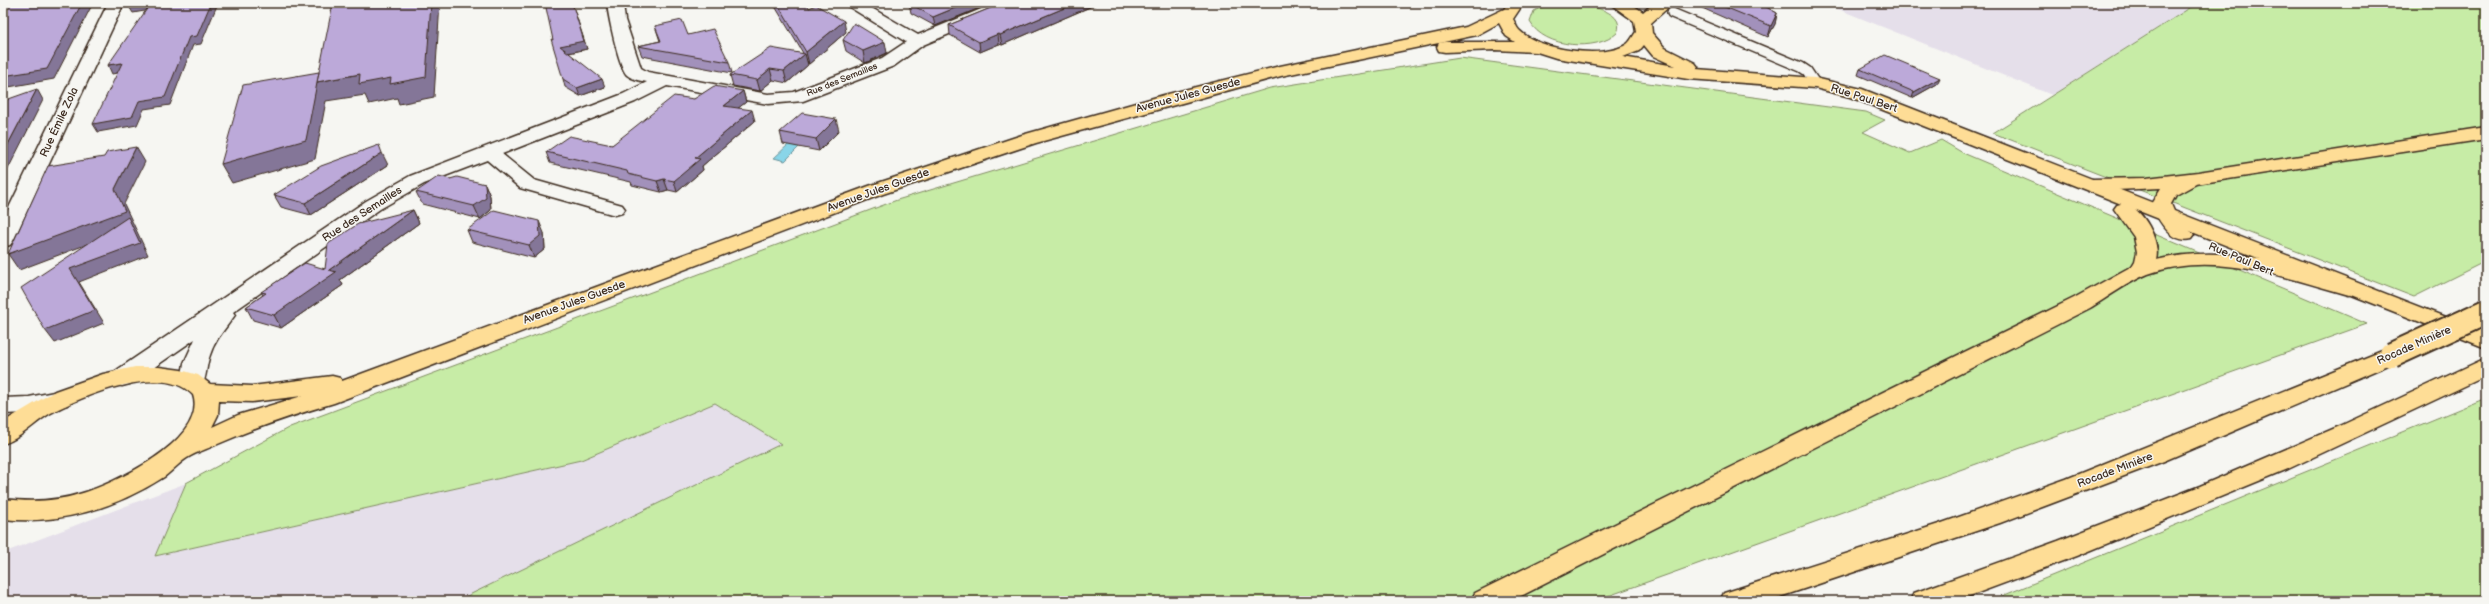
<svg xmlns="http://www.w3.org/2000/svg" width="2489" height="604" font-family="'Balsamiq Sans',sans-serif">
<rect width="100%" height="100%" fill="#f6f6f2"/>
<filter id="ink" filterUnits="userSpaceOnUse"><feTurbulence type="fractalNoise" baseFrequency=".025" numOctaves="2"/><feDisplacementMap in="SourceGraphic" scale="8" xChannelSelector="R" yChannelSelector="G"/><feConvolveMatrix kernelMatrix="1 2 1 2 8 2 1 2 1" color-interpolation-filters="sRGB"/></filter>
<g filter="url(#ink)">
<g fill="#e5dfea">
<polygon points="1823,3 2194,3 2196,4 2052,95"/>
<polygon points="715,403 782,444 465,597 461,601 3,601 3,553 186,483 156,556 581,460"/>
</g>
<g fill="#c7eca6" stroke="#818b62">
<path d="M 1561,3 C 1575,3 1629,8 1617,33 C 1597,52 1544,48 1530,22 L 1534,11 L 1544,6 Z"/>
<polygon points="2194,3 2486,3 2486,261 2414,297 1993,133 2196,4"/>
<polygon points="1460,58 1866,112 1885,120 1863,132 1910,153 1941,140 1963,153 2367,324 1611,595 1582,601 461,601 465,597 781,444 715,403 581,460 155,556 186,483 290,427 897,200 1270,88"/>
<polygon points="2486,398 2486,601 1990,601"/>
</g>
<polygon fill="#89d5e8" stroke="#6a9197" points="789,144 800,146 785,161 774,158"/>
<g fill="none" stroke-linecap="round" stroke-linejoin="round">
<g stroke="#3b2a1e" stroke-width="12">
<polyline id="lane" points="1672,13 1801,67 1807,71 1815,83"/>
</g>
<g stroke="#3b2a1e" stroke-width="3">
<path id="street" d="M 607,3 L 623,3 L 625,20 L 641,68 L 648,72 L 768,94 L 794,92 L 882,58 L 906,42 L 843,3 L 863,3 L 918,35 L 996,3 L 1018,3 L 1016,6 L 923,45 L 894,66 L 803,101 L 768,104 L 667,86 L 635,102 L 502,154 L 534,180 L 622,205 L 625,209 L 622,213 L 615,215 L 520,188 L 487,160 L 424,184 L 380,209 L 233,312 L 235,315 C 226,328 215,339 210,355 C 206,365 207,378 201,388 L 193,390 L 185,388 L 181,382 L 184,363 L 195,339 L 130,384 L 122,386 L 114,384 L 110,378 L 114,372 L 366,201 L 410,176 L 623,94 L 647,82 C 641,81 632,79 627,75 C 619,68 608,15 607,3 Z"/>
</g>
<g stroke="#3b2a1e" stroke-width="3">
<g id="secondary">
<polygon points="108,3 124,3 13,241 10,245 3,247 3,220"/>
<polygon points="59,391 67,393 71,399 67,405 29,413 3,414 3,398 29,397"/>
</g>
</g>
<g stroke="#3b2a1e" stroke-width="3">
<path id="primary" d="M 1508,3 L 1523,4 L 1513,19 C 1515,22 1516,27 1519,30 C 1538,50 1604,60 1627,44 C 1630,42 1633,36 1636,32 L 1634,21 L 1609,3 L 1630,3 L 1643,12 L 1654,3 L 1673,3 L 1651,23 L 1652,33 L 1665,48 L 1695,63 L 1698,67 L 1696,69 L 1815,78 L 1862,89 L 2486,333 L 2486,348 L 1850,97 L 1815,88 L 1688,79 L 1556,58 L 1537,52 L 1495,50 L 1445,52 L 1439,51 L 1437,47 L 1439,43 L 1445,42 L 1515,42 L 1506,36 L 1499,23 L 1477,35 L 1281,76 L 1036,143 L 883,194 L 334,403 C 294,415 256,427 218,444 C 208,449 196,452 187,458 C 179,463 172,471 164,477 C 116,508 60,525 3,519 L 3,499 C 29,502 54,502 79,494 C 112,485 208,440 193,395 C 163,362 81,396 49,414 C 34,423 20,439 3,444 L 3,422 L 55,391 L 103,374 L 135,367 L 159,367 L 181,370 L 198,375 L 210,384 L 252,386 L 332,376 L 340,378 L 342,381 L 869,186 L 1022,135 L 1164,95 L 1280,66 L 1466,27 L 1504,9 ZM 1644,45 L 1653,56 L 1675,66 L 1623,57 L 1639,51 ZM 302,396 L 238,415 L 212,427 L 218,415 L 219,401 L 252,402 Z"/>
</g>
<g stroke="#3b2a1e" stroke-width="3">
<g id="highway">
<path d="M 2486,127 L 2486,139 L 2196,184 L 2176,195 L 2171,204 L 2176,216 L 2194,235 L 2191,239 C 2171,244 2158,220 2151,204 L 2161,188 L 2093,191 L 2086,189 L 2083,185 L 2086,181 L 2093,179 L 2146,178 L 2198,172 Z"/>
<path d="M 2124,203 C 2143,208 2161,241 2156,260 C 2225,243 2291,264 2357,283 L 2360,288 L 2357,293 L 2349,295 C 2285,278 2215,250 2148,274 C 2128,282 2108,297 2090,308 L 1511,601 L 1471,601 L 1475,593 L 2074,298 L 2132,266 L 2135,261 L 2137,252 L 2134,237 L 2114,209 L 2117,205 Z"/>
<polygon points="2392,347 2400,350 2404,355 2400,360 2164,461 2000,523 1768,601 1720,601 1724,593 1939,524 2066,479"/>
<polygon points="2486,358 2486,376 2288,469 2077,556 1956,601 1910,601 1914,593 2058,541 2200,486 2340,426"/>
</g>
</g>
<use href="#lane" stroke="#f6f6f2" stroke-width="9"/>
<use href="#street" fill="#f6f6f2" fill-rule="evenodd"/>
<use href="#secondary" fill="#f6f6f2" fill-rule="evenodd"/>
<use href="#primary" fill="#fedd96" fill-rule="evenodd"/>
<use href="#highway" fill="#fedd96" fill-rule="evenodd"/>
<g stroke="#3b2a1e" stroke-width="28" stroke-linecap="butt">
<polyline id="highway-bridge" points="2392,355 2486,312"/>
</g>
<use href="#highway-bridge" stroke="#fedd96" stroke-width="24"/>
</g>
<g fill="#a291bb" stroke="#3b2a1e">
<polygon points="572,3 587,49 569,53 605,87 580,96 565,87 563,79"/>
<polygon points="773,3 806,3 809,8 846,32 809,64 807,61 808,65 787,83 773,80 760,91 733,86 730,75 803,53"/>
<polygon points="909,3 992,3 935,26 911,13"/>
<polygon points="1003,3 1099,3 1002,45 999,44 980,52 950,35 949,25"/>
<polygon points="1693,3 1759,3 1777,13 1775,24 1768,37 1693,4"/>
<polygon points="655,26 688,35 729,62 732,73 642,56 638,46 660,41"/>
<polygon points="843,40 887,53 865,63 846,51"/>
<polygon points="1860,69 1937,84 1912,98 1858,75"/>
<polygon points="743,91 746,102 738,108 755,121 702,166 703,170 677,192 668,190 661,192 632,185 631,182 550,163 546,152 612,145 694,99"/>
<polygon points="839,131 819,151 783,144 780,132"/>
<polygon points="388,165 311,215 281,207 274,195"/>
<polygon points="450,179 485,184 490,196 491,210 480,219 422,204 416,192"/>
<polygon points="413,210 419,223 340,280 343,285 281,328 253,320 246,307 263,295 261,292 325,269"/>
<polygon points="467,230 544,233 545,249 534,258 472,242"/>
</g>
<g fill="#847698" stroke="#3b2a1e">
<polygon points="82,3 93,3 54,79 3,88 3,76"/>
<polygon points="140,3 153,3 156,9 133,13 128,5"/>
<polygon points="211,3 218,3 201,44 193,45 170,105 144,109 137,125 98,132 93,124 139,101 189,37"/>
<polygon points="431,3 440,3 434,97 399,104 397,98 369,104 365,95 326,101 315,159 232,183 221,164 317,82 360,74 391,78"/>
<polygon points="572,3 587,49 563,54 560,46"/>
<polygon points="967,3 992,3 935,26 933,17"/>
<polygon points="1076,3 1099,3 1002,45 1000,35"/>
<polygon points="1777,13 1775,24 1768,37 1771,26"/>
<polygon points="844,21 846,32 809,64 806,52"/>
<polygon points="998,34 999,44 980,52 979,42"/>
<polygon points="885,42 887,53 865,63 863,51"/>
<polygon points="805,54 808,65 787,83 784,71"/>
<polygon points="122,63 127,71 112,74 108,65"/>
<polygon points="770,69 773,80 760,91 757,80"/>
<polygon points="1940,78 1937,84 1912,98 1914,92"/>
<polygon points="602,79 605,87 580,96 577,88"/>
<polygon points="37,89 43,100 3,179 3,154"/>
<polygon points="743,91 746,102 727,117 724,106"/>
<polygon points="752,110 755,121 702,166 703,170 677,192 674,181 695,158"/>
<polygon points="836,119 839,131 819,151 816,139"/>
<polygon points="136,147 145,162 124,204 148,255 79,282 104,323 55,343 45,330 70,269 133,227 19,270 8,254 115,189"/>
<polygon points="382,153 388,165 311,215 305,203"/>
<polygon points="664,179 668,190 661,192 657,181"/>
<polygon points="485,184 490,196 491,210 480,219 474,206"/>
<polygon points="413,210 419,223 340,280 343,285 281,328 274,315 329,270"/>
<polygon points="539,221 544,233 545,249 534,258 529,245"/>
</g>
<g fill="#bca9d9" stroke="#3b2a1e">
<polygon points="3,3 82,3 47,69 3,76"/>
<polygon points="129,3 140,3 128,5"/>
<polygon points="151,3 211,3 197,36 189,37 165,97 139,101 132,117 93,124 122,63 108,65"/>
<polygon points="333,3 431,3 426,77 390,84 391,78 359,84 360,74 317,82"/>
<polygon points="545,3 572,3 584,41 560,46 602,79 577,88 563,79 551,39 553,40"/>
<polygon points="777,3 806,3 809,8 816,5 844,21 806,52"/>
<polygon points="909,3 967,3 933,17"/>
<polygon points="1003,3 1076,3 1000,35 998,34 979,42 949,25"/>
<polygon points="1715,3 1759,3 1777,13 1771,26"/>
<polygon points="682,20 688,35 713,29 729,62 638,46 661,41 655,26"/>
<polygon points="854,23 885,42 863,51 843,40"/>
<polygon points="771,48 805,54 784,71 770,69 757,80 730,75"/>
<polygon points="1885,55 1940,78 1914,92 1860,69"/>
<polygon points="319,72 317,82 317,83 306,140 221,164 243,85"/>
<polygon points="714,86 743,91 724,106 752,110 695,158 700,159 674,181 664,179 657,181 628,174 627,171 546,152 569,136 612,145 674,96 694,99"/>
<polygon points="37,89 16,129 3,154 3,101"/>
<polygon points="802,113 836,119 816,139 780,132"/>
<polygon points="379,145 382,153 305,203 274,195 321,166"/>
<polygon points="136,147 115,189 125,211 8,254 48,166 104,157 107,152"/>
<polygon points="439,176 450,179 457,177 485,184 486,198 474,206 416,192"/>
<polygon points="413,210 329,270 336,272 274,315 246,307 266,293 261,292 305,263 325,269 328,244 358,224"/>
<polygon points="494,210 539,221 540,236 529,245 467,230"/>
<polygon points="128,217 140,243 70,269 95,310 45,330 21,288"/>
</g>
</g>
<g text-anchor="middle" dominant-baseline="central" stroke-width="3" stroke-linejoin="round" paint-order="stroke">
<g font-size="9" fill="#3b2a1e" stroke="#f6f6f2">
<text transform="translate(842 80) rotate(-22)">Rue des Semailles</text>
</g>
<g font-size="11" fill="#3b2a1e" stroke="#f6f6f2">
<text transform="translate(1188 95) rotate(-15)">Avenue Jules Guesde</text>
<text transform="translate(1864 98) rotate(18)">Rue Paul Bert</text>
<text transform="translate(59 122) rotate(-65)">Rue Émile Zola</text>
<text transform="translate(878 190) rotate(-20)">Avenue Jules Guesde</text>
<text transform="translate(362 214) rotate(-33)">Rue des Semailles</text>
<text transform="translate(2241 259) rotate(23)">Rue Paul Bert</text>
<text transform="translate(574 302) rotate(-20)">Avenue Jules Guesde</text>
<text transform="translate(2414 345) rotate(-24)">Rocade Minière</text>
<text transform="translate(2115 470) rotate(-21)">Rocade Minière</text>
</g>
</g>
<rect width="2489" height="604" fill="none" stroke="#f6f6f2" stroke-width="16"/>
<rect x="8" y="8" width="2473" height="588" fill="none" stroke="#3b2a1e" stroke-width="1.5" filter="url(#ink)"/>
</svg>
